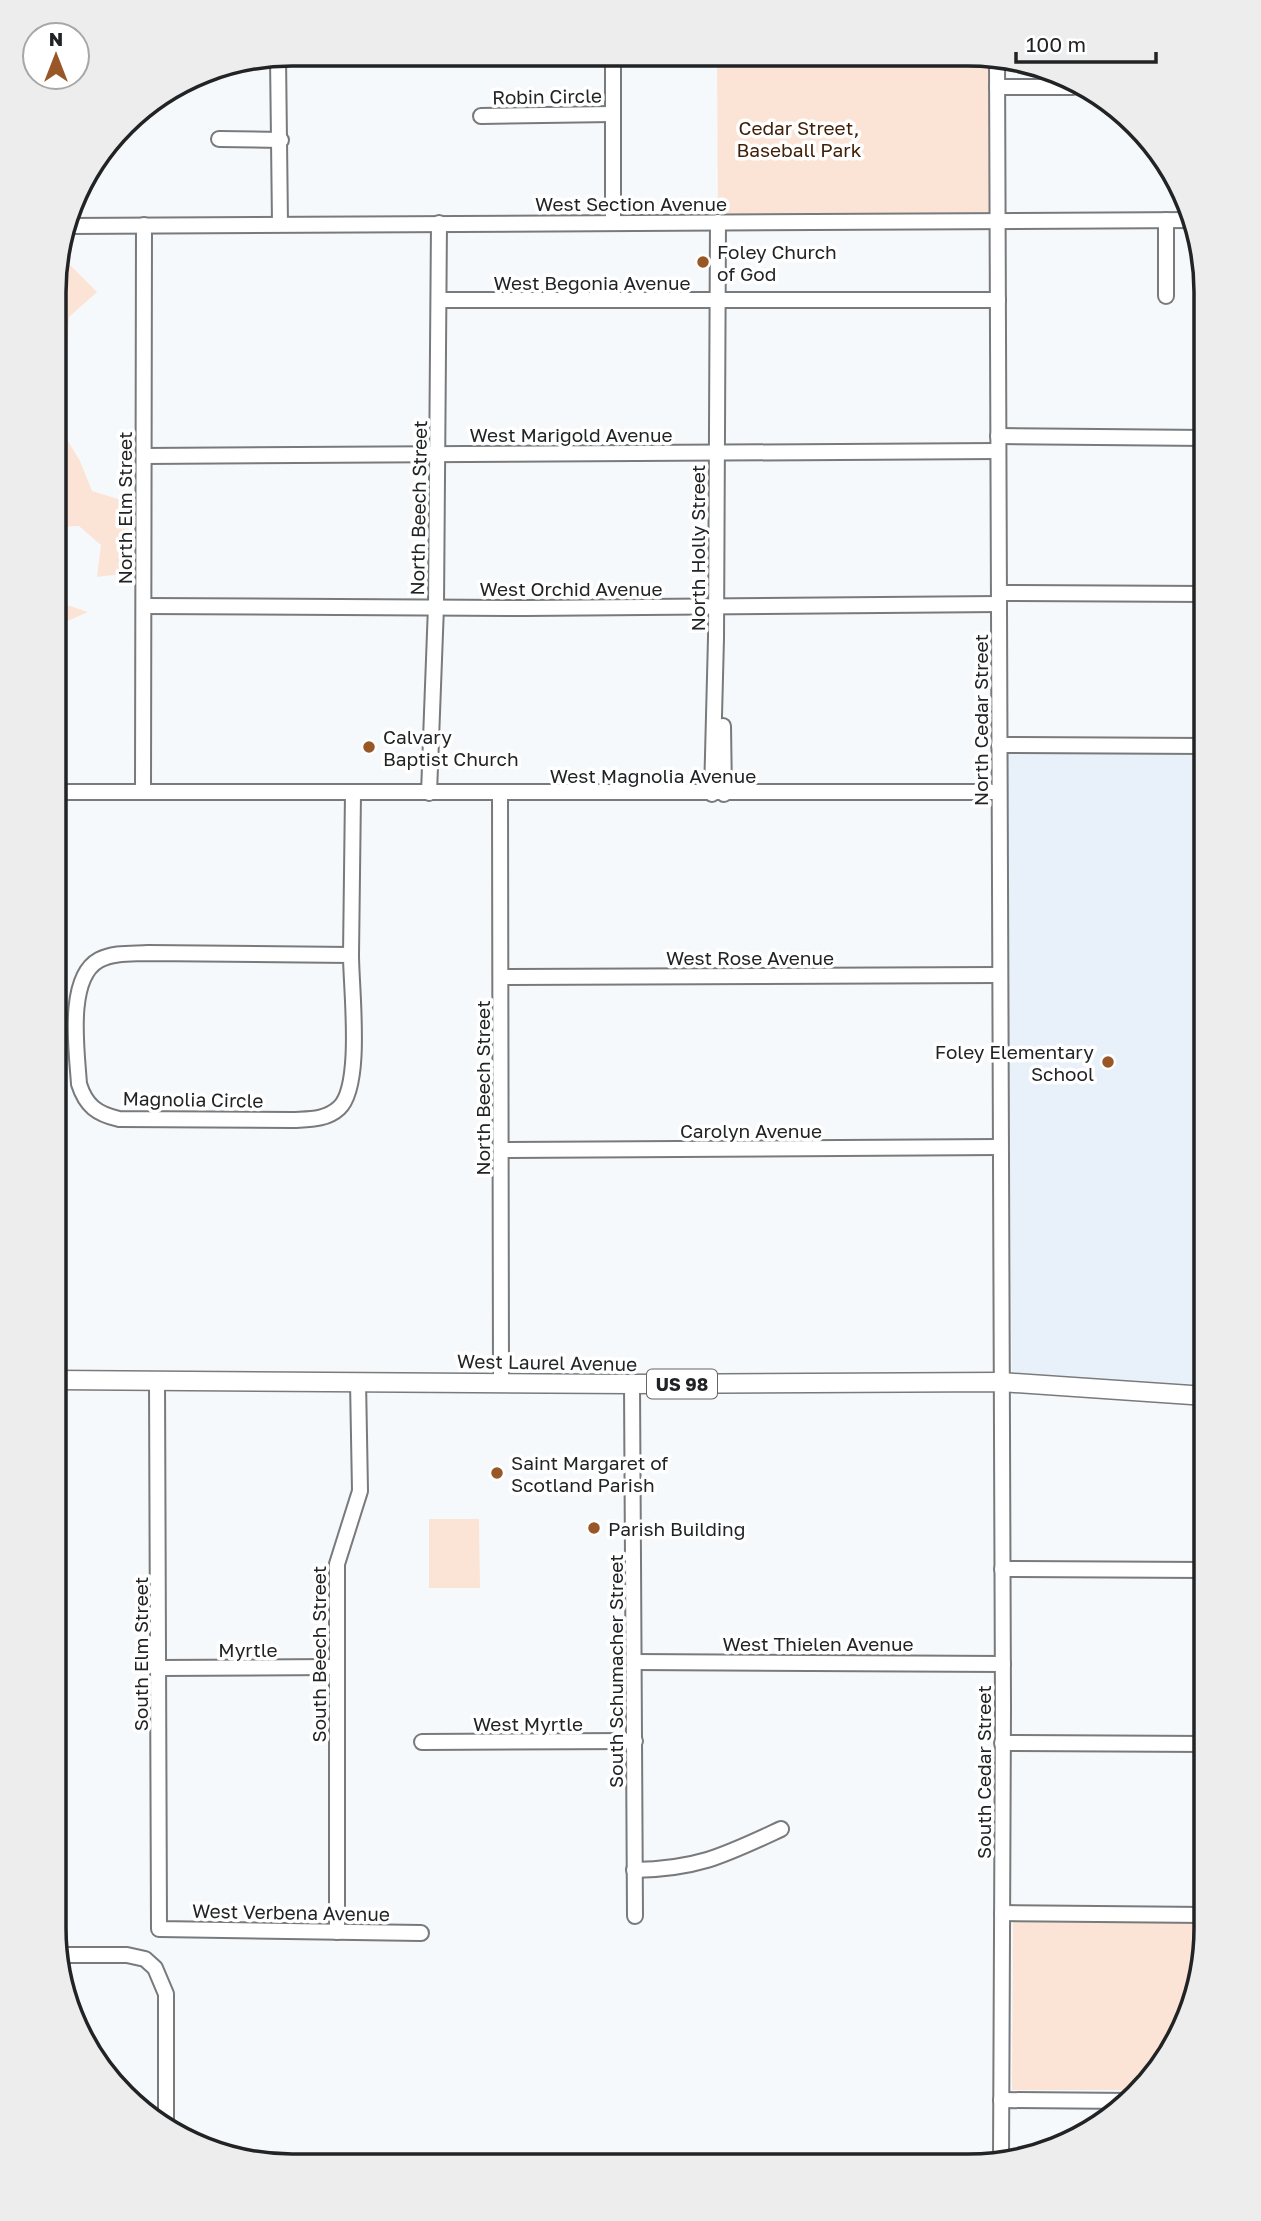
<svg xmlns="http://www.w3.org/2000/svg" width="1261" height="2221" font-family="'Golos Text',sans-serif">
<rect width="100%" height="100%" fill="#f6f9fb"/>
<polygon fill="#e8f0f9" points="1006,752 1207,753 1206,1385 1012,1372"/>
<g fill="#fbe4d6">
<polygon points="717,57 991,59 991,214 718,222"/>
<polygon points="66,261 97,292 69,317 63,407 56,407 56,283"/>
<polygon points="56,429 61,430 80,461 92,491 121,500 130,525 121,574 97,577 101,545 79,526 56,527"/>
<polygon points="56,606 70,606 88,612 56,626"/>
<polygon points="429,1519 479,1519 480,1588 429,1588"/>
<path d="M 1013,1922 L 1206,1923 C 1206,1983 1184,2048 1141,2090 L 1012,2090 Z"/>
</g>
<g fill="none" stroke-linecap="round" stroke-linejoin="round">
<g stroke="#787a7c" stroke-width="18">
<g id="minor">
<polyline points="278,57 280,224"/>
<polyline points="997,59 1003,1707 1001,2161"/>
<polyline points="997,87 1073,87"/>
<polyline points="481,116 613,114"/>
<polyline points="219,139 281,140"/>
<polyline points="613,222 613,56"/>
<polyline points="67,226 1195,220"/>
<polyline points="1166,296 1166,220"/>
<polyline points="439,300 998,300"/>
<polyline points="998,436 1207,438"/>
<polyline points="144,456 998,451"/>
<polyline points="999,593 1207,594"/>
<polyline points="144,606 525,608 999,604"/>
<polyline points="723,726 724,794"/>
<polyline points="999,745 1207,746"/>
<polyline points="143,791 144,225"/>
<polyline points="56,792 999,792"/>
<polyline points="429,793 436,606 439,223"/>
<polyline points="500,794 501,1383"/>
<polyline points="712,794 716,638 718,222"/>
<path d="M 148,953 L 351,955 C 351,989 363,1086 339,1108 C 326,1120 309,1119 293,1120 L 119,1119 C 97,1114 86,1106 79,1084 C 77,1052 66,978 99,960 C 114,952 133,954 148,953 Z"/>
<polyline points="351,955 353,793"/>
<polyline points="501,977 999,975"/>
<polyline points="502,1150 999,1147"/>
<polyline points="157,1380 159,1929 421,1933"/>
<polyline points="632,1384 635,1916"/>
<polyline points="1002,1569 1206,1570"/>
<polyline points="634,1662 1003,1664"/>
<polyline points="159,1668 336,1667"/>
<polyline points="422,1742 635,1741"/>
<polyline points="1002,1743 1206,1744"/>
<path d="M 634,1870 C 698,1869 725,1855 781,1829"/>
<polyline points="1002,1913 1206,1915"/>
<polyline points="337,1932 337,1564 360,1491 358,1381"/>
<polyline points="59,1955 127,1955 145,1959 155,1968 166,1994 166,2128"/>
<polyline points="1001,2100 1131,2101"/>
</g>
</g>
<g stroke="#787a7c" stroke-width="21">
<polyline id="major" points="55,1380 632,1384 1001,1382 1206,1396"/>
</g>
<use href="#minor" stroke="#fff" stroke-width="14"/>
<use href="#major" stroke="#fff" stroke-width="18"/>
</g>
<g fill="#995626" stroke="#fff" stroke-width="2.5">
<circle cx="703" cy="262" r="7"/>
<circle cx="369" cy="747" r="7"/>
<circle cx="1108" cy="1062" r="7"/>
<circle cx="497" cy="1473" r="7"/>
<circle cx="594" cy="1528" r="7"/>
</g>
<g text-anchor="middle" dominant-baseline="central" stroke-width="7" stroke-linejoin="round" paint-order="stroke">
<rect fill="#fff" stroke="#646566" stroke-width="2" x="647" y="1369.5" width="70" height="29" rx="5"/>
<g font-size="18" font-weight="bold" fill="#222324">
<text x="682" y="1384">US 98</text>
</g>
<g font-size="19" fill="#222324" stroke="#fff">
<text transform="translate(547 96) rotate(-1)">Robin Circle</text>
<text x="631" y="203">West Section Avenue</text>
<text x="592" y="282">West Begonia Avenue</text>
<text x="571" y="434">West Marigold Avenue</text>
<text transform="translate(124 508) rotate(-90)">North Elm Street</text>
<text transform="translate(418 508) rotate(-89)">North Beech Street</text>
<text transform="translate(697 548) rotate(-90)">North Holly Street</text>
<text x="571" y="588">West Orchid Avenue</text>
<text transform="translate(980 720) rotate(-90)">North Cedar Street</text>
<text x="653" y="775">West Magnolia Avenue</text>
<text x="750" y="957">West Rose Avenue</text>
<text transform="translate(482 1088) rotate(-90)">North Beech Street</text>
<text transform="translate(193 1099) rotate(1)">Magnolia Circle</text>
<text x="751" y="1130">Carolyn Avenue</text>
<text transform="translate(547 1362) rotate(1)">West Laurel Avenue</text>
<text x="818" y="1643">West Thielen Avenue</text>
<text x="248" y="1649">Myrtle</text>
<text transform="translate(140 1654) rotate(-90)">South Elm Street</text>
<text transform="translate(318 1654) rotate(-90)">South Beech Street</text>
<text transform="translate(615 1671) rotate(-90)">South Schumacher Street</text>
<text x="528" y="1723">West Myrtle</text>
<text transform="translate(983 1772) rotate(-90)">South Cedar Street</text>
<text transform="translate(291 1912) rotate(1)">West Verbena Avenue</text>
</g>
<g font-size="19" fill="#412008" stroke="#fff">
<text x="799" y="127">Cedar Street,<tspan x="799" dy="22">Baseball Park</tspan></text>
</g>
<g font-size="19" fill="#222324" stroke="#fff" text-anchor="start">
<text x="717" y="251">Foley Church<tspan x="717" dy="22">of God</tspan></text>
<text x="383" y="736">Calvary<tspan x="383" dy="22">Baptist Church</tspan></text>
<text x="1094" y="1051" text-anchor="end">Foley Elementary<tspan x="1094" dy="22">School</tspan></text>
<text x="511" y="1462">Saint Margaret of<tspan x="511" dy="22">Scotland Parish</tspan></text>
<text x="608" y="1528">Parish Building</text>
</g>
</g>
<path d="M0 0H1261V2221H0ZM292 66H968A226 226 0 0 1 1194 292V1928A226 226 0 0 1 968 2154H292A226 226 0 0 1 66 1928V292A226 226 0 0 1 292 66Z" fill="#ededed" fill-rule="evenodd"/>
<path fill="none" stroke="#222324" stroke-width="3.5" d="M292 66H968A226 226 0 0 1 1194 292V1928A226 226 0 0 1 968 2154H292A226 226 0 0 1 66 1928V292A226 226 0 0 1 292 66Z"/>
<g transform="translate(56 56)"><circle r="33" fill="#ffffff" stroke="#a7a7a7" stroke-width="2"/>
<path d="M0-5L12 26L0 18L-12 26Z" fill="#995626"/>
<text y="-10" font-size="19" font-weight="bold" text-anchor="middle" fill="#222324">N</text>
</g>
<path d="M1016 52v10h140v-10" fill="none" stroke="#222324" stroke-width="3.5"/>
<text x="1026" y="52" font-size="21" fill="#222324" stroke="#ffffff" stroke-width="5" paint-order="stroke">100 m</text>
</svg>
